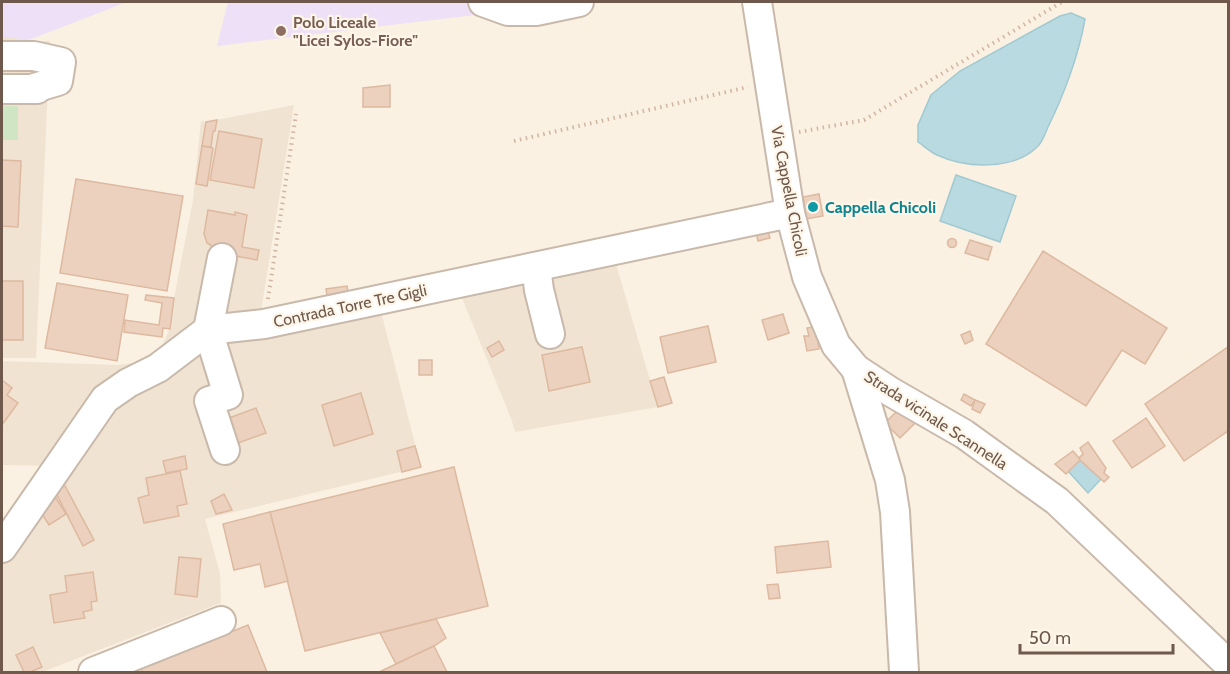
<svg xmlns="http://www.w3.org/2000/svg" width="1230" height="674" font-family="Cabin,sans-serif">
<rect width="100%" height="100%" fill="#faf1e3"/>
<g fill="#f0e3d2">
<polygon points="2,37 11,37 26,41 50,41 36,358 2,358"/>
<polygon points="294,105 259,324 378,300 421,467 205,519 220,573 221,603 42,672 2,672 2,548 57,466 2,465 2,361 118,365 156,360 170,328 174,298 193,200 201,121 206,122"/>
<polygon points="613,254 658,407 515,432 512,421 460,293 516,281 529,292 554,267"/>
</g>
<g fill="#eee0f6">
<polygon points="2,2 127,2 26,41 11,37 2,37"/>
<polygon points="228,2 483,2 508,11 217,46"/>
</g>
<rect fill="#d0e5c3" x="2" y="106" width="16" height="34"/>
<g fill="#badae1" stroke="#a1c9d1" stroke-width="1.5">
<path d="M 1071,13 L 1085,19 C 1079,54 1064,95 1048,127 C 1045,134 1042,143 1037,147 C 1013,171 965,168 937,155 C 930,152 924,146 918,142 L 918,125 L 931,95 L 960,71 L 1060,16 Z"/>
<polygon points="956,175 1016,196 1000,242 940,221"/>
<polygon points="1080,460 1101,479 1088,493 1068,471"/>
</g>
<g fill="#ecd1be" stroke="#ddb9a0" stroke-width="1.5">
<polygon points="390,85 390,107 363,107 363,88"/>
<polygon points="217,120 215,131 213,131 211,147 202,146 206,122"/>
<polygon points="219,131 262,139 254,188 210,180"/>
<polygon points="202,146 213,148 207,186 196,184"/>
<polygon points="2,160 21,161 18,227 2,226"/>
<polygon points="76,179 183,196 167,291 60,273"/>
<polygon points="819,194 823,216 806,219 803,197"/>
<polygon points="208,210 235,215 235,212 247,215 242,247 259,250 257,260 214,252 215,248 207,243 204,234"/>
<polygon points="767,229 770,238 758,241 756,232"/>
<circle cx="952" cy="243" r="4.5"/>
<polygon points="970,240 992,247 988,260 965,253"/>
<polygon points="1043,251 1167,328 1145,364 1122,350 1086,406 986,344"/>
<rect x="2" y="281" width="21" height="59"/>
<polygon points="57,283 128,295 117,361 45,348"/>
<polygon points="347,286 349,298 328,302 326,289"/>
<polygon points="146,295 174,298 170,329 163,328 162,337 124,332 125,320 159,325 162,303 145,300"/>
<polygon points="783,314 789,333 768,340 762,320"/>
<polygon points="708,326 716,362 668,373 660,337"/>
<polygon points="818,326 821,341 818,341 819,349 807,351 804,336 809,336 807,328"/>
<polygon points="970,331 973,340 965,344 961,335"/>
<polygon points="499,341 504,350 492,357 487,348"/>
<polygon points="582,347 590,382 549,391 542,355"/>
<polygon points="1228,347 1228,431 1184,461 1145,404"/>
<rect x="419" y="360" width="13" height="15"/>
<polygon points="664,377 672,403 658,407 650,381"/>
<polygon points="2,380 12,388 7,395 18,403 2,425"/>
<polygon points="361,393 373,434 334,446 322,405"/>
<polygon points="964,394 975,400 971,406 961,400"/>
<polygon points="975,400 985,404 980,413 972,409"/>
<polygon points="901,407 919,419 900,438 885,423"/>
<polygon points="256,408 266,433 238,443 229,418"/>
<polygon points="1146,418 1165,446 1132,468 1113,441"/>
<polygon points="1088,442 1106,468 1104,473 1109,477 1104,482 1080,460 1079,458 1083,454 1080,448"/>
<polygon points="415,446 421,467 402,472 397,451"/>
<polygon points="1073,451 1079,458 1080,460 1066,474 1055,464"/>
<polygon points="185,456 187,469 166,473 163,461"/>
<polygon points="454,467 488,606 305,651 270,512"/>
<polygon points="180,471 187,504 177,506 179,516 144,523 138,498 149,495 146,478"/>
<polygon points="64,484 94,540 83,546 54,489"/>
<polygon points="224,494 232,510 216,514 211,501"/>
<polygon points="56,498 66,514 49,525 39,509"/>
<polygon points="270,512 288,581 265,587 260,564 234,570 223,524"/>
<polygon points="828,541 831,567 777,573 775,547"/>
<polygon points="179,557 201,559 197,597 175,594"/>
<polygon points="93,572 97,601 91,602 92,610 83,612 85,618 54,623 50,595 67,592 65,576"/>
<polygon points="778,584 780,598 769,599 767,585"/>
<polygon points="436,619 446,638 434,646 396,664 380,633"/>
<polygon points="248,625 267,672 142,672 141,668"/>
<polygon points="434,646 447,672 379,672 396,664"/>
<polygon points="33,647 42,667 30,672 24,672 16,655"/>
</g>
<g fill="none" stroke-linecap="round" stroke-linejoin="round">
<g stroke="#c9b9ab" stroke-width="32">
<g id="minor">
<polyline points="483,2 508,11 536,11 579,2"/>
<polyline points="757,2 790,213 807,277 836,345 856,369 891,392 964,434 1057,501 1228,664"/>
<polyline points="2,56 34,56 61,62 58,81 31,89"/>
<polyline points="2,89 37,89"/>
<polyline points="222,258 208,330 228,395 209,401 225,450"/>
<polyline points="536,267 539,290 550,334"/>
<polyline points="856,369 890,480 895,512 904,672"/>
<polyline points="2,548 105,399 128,383 158,368 208,330 264,324 790,213"/>
<polyline points="93,672 221,621"/>
</g>
</g>
<g stroke="#d0b5a1" stroke-width="4" stroke-dasharray="1.5 4.5" stroke-linecap="butt">
<polyline points="799,132 864,120 1062,2"/>
<polyline points="514,141 748,87"/>
<polyline points="268,299 296,114"/>
</g>
<use href="#minor" stroke="#fff" stroke-width="28"/>
</g>
<circle fill="#8d6e63" stroke="#fdf6e9" stroke-width="2" cx="281" cy="31" r="6"/>
<circle fill="#0f9aa8" stroke="#fdf6e9" stroke-width="2" cx="813" cy="207" r="6"/>
<g text-anchor="middle" dominant-baseline="central" stroke-width="4.5" stroke-linejoin="round" paint-order="stroke">
<g font-size="16" font-weight="bold" fill="#785e54" stroke="#fdf6e9" text-anchor="start">
<text x="293" y="22">Polo Liceale<tspan x="293" dy="18">"Licei Sylos-Fiore"</tspan></text>
</g>
<g font-size="16" fill="#6f594c" stroke="#fdf6e9">
<text transform="translate(789 191) rotate(79)">Via Cappella Chicoli</text>
<text transform="translate(350 306) rotate(-12)">Contrada Torre Tre Gigli</text>
<text transform="translate(936 420) rotate(33)">Strada vicinale Scannella</text>
</g>
<g font-size="16" font-weight="bold" fill="#0d838f" stroke="#fdf6e9" text-anchor="start">
<text x="825" y="207">Cappella Chicoli</text>
</g>
</g>
<rect width="1230" height="674" fill="none" stroke="#6f594c" stroke-width="6"/>
<path d="M1020 644v9h153v-9" fill="none" stroke="#6f594c" stroke-width="3"/>
<text x="1029" y="644" font-size="18" fill="#6f594c" stroke="#fdf6e9" stroke-width="4.5" paint-order="stroke">50 m</text>
</svg>
